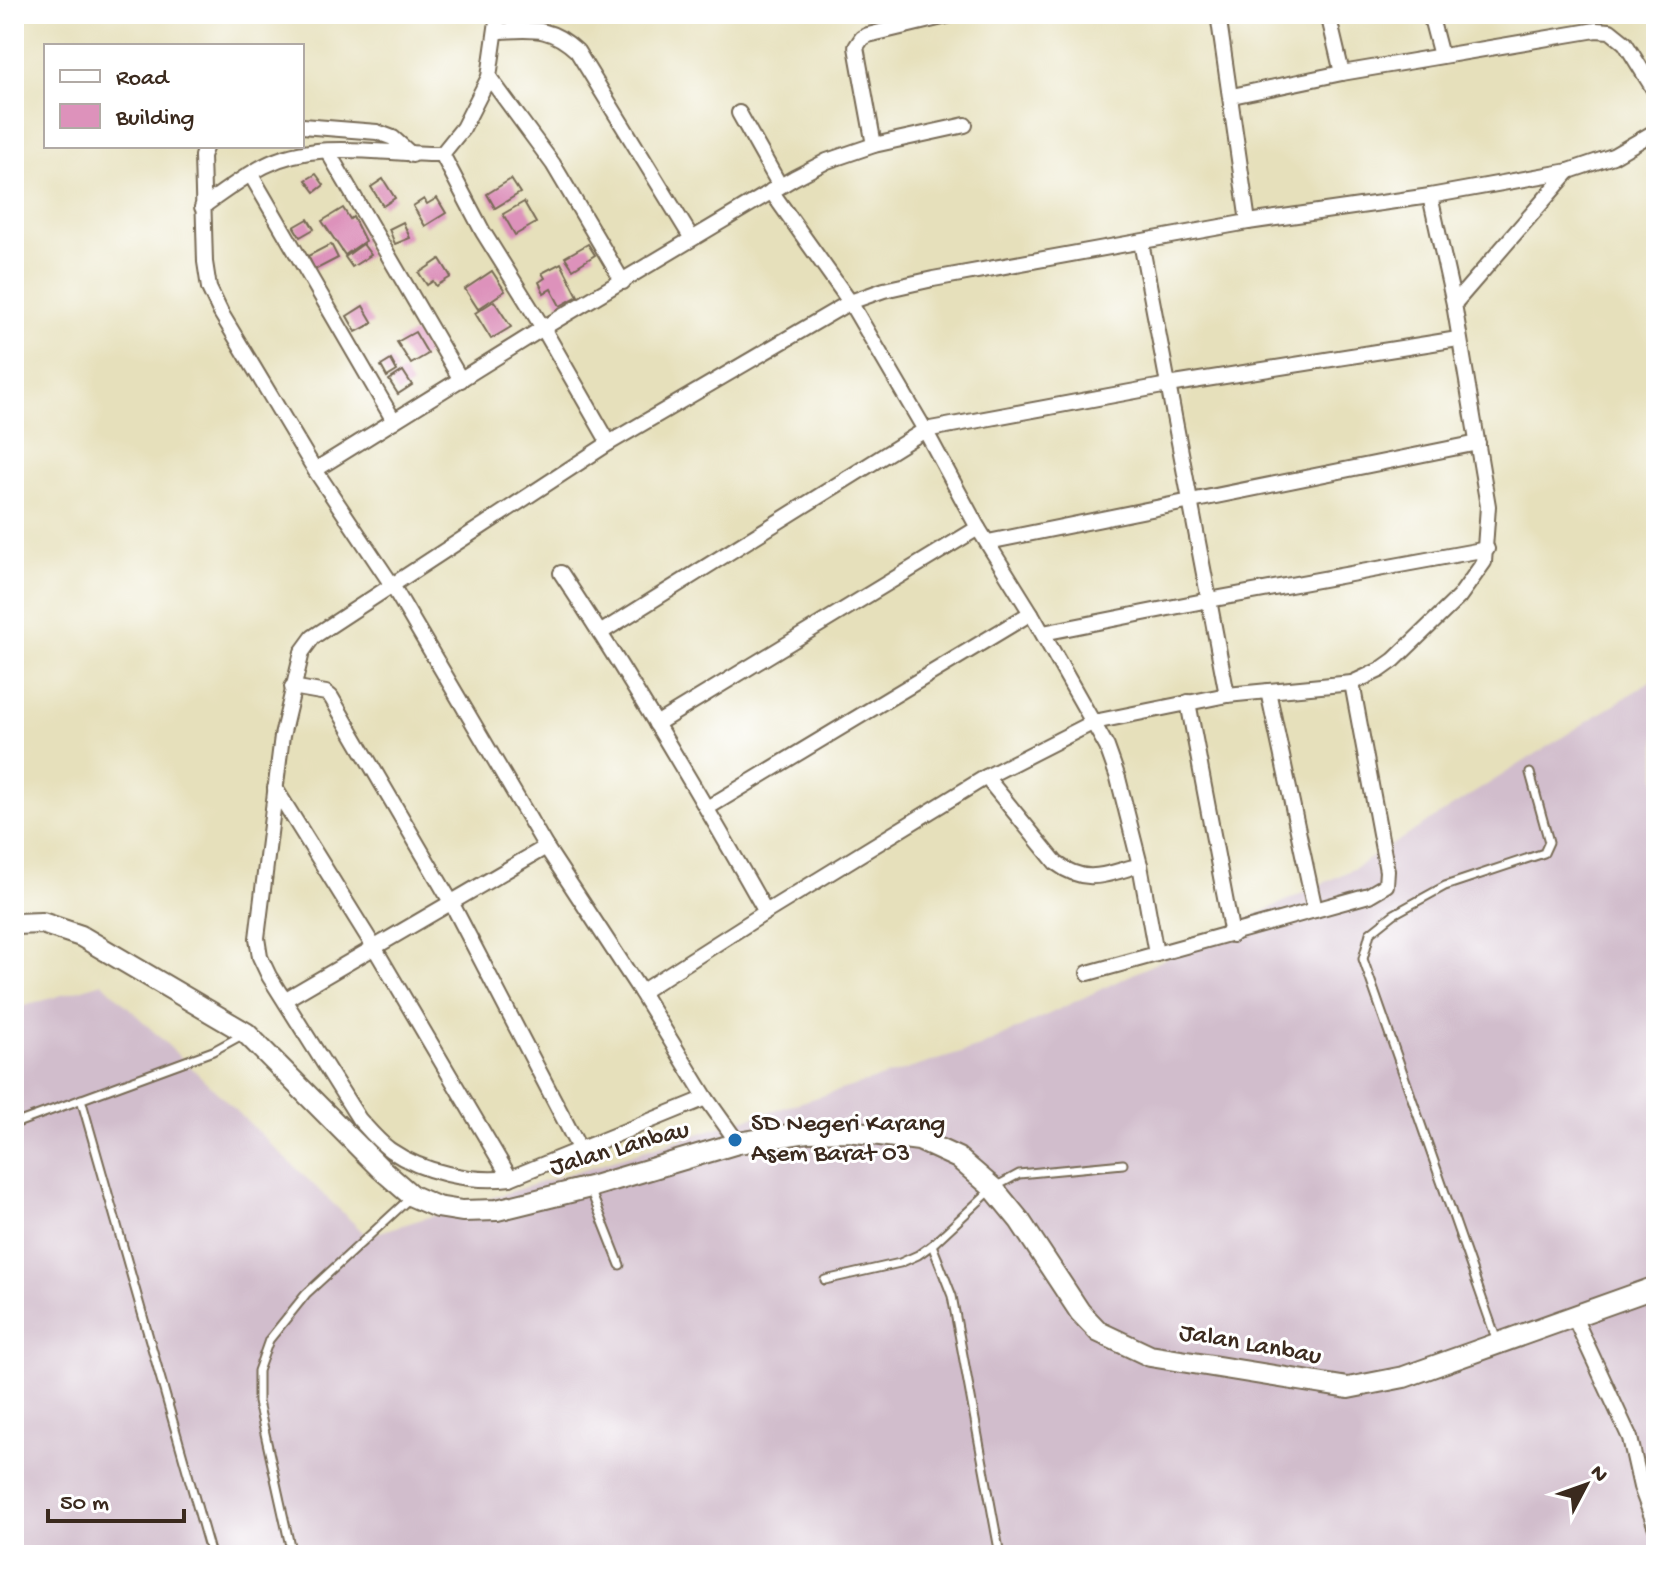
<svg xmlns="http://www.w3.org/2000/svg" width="1670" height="1569" font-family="'Gochi Hand',sans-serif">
<rect width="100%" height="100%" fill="#fff"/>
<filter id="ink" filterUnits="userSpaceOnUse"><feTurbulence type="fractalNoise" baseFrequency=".0125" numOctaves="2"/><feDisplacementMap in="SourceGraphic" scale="16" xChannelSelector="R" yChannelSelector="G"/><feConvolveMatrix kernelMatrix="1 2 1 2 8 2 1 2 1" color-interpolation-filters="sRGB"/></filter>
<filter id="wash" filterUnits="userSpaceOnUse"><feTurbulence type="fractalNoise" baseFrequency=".006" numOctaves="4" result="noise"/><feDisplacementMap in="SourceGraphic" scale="32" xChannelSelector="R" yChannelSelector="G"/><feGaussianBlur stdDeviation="1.8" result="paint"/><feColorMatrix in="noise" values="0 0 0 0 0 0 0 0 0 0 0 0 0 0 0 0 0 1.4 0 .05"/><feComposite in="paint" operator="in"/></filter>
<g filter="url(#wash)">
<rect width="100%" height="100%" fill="#e6e0bb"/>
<polygon fill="#d1bdcc" points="1656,678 1656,1555 14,1555 14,1009 103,983 367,1236 980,1047 1355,868"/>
<g id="blocks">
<g fill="#dd92bb">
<polygon points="316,174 324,185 315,192 306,180"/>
<polygon points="383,179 395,198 383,206 371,187"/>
<polygon points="511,179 520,193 495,208 487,194"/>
<polygon points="437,198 446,213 425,226 413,206 424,199 427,204"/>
<polygon points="524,202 536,223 515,235 503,214"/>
<polygon points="343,208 350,219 353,217 365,241 345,255 322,221"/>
<polygon points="308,219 314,229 300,237 294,227"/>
<polygon points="403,222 410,238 395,244 389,229"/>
<polygon points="331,244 338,258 315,270 308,256"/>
<polygon points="363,244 371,255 352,267 345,257"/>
<polygon points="588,244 595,255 573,269 565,257"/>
<polygon points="440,259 451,277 436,286 433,281 427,285 419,273"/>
<polygon points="561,263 578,296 560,306 551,289 544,293 539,282 545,278 542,273"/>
<polygon points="492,271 505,291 478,309 465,289"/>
<polygon points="494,301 511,327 491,339 475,313"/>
<polygon points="363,306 373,323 356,332 347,316"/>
<polygon points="415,332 428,354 411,364 397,342"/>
<polygon points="391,360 397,371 387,377 381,366"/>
<polygon points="403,371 412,385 398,394 389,380"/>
</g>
</g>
</g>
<g filter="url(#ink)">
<use href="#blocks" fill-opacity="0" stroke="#776a55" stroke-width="2"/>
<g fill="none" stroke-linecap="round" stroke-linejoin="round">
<g stroke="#776a55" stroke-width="11">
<g id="lane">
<polyline points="81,1099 211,1555"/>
<polyline points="14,1124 213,1051 244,1034"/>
<polyline points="590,1189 620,1265"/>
<polyline points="932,1245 952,1296 1000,1555"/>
<polyline points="825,1280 900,1263 918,1255 932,1245 993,1188 1019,1174 1123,1164"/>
<polyline points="1497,1341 1363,959 1370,933 1394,914 1445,886 1544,853 1549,842 1530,773"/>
<polyline points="292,1555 258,1402 258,1371 269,1340 306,1294 410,1198"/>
</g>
</g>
<g stroke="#776a55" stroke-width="18">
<g id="street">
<polyline points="1218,14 1248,222"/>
<polyline points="1328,14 1342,73"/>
<polyline points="1430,14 1441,56"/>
<path d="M 496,31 C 532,30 549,25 577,51 L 691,237"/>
<polyline points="489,77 553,164 623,282"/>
<polyline points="1232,96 1342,73 1596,30 1610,31 1625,43 1656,93"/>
<polyline points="739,113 780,186"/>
<polyline points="302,126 377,132 393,138 412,155"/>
<polyline points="874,145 856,47 862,38 868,35 955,14"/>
<polyline points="206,146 202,156 205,262 209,288 221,313 315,470 392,585 546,847 641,992 706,1098 738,1143"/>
<polyline points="328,152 461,380"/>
<polyline points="442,154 483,232 543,328 609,443"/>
<polyline points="442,154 463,128 489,77 498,14"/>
<polyline points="251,175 394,421"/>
<polyline points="771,191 850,302 925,430 978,528 1031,613 1107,747 1118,778 1140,865 1156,954"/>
<path d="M 202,207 C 222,193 243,177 264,166 C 318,138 385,155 442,154"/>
<polyline points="1141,242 1227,695"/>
<polyline points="1454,304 1569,171"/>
<polyline points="315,470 543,328 794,178 827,161 874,145 965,125"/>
<polyline points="988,542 1478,443"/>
<path d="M 561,573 C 634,683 701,797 766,912"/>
<polyline points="600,633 925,430 1168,385 1458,339"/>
<polyline points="1043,633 1209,600 1487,549"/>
<polyline points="292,687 326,693 331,697 451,902 580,1150"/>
<polyline points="1268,691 1315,910"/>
<polyline points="1188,702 1232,935"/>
<polyline points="656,724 978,528"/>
<path d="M 986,777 L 1056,863 C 1087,886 1106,874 1140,865"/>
<polyline points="275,788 374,947 510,1178"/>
<polyline points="707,808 1031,613"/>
<polyline points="1088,973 1369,895 1386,885 1387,871 1352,683"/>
<polyline points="641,992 766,912 986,777 1094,722 1227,695 1352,683 1380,670 1394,660 1459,597 1484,562 1488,506 1454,304 1430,196"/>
<polyline points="286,999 546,847"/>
<path d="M 706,1098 L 510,1178 C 472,1183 422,1172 390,1150 C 378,1141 369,1130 359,1119 L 269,976 L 260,957 L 257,938 L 282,736 L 302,652 L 313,637 L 609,443 L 850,302 L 884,290 L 933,279 L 1248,222 L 1430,196 L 1569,171 L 1613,156 L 1656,131"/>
<polyline points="1574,1317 1630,1438 1641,1487 1656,1528"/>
</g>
</g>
<g stroke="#776a55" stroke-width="24">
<polyline id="secondary" points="14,924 42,923 81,936 246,1033 381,1169 412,1196 437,1207 462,1211 497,1210 590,1187 738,1143 807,1132 849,1131 919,1140 958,1158 993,1188 1020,1221 1080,1312 1099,1332 1150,1356 1348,1388 1404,1377 1656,1287"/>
</g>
<use href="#lane" stroke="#fff" stroke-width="7"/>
<use href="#street" stroke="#fff" stroke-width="14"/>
<use href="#secondary" stroke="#fff" stroke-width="20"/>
</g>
</g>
<circle fill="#1f6fb2" stroke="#fff" stroke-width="3" cx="735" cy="1140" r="8"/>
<g text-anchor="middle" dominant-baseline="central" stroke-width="6" stroke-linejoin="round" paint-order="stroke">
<g font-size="26" fill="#3b2a1e" stroke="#fff" text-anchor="start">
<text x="751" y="1125">SD Negeri Karang<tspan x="751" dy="30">Asem Barat 03</tspan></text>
</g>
<g font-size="26" fill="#3b2a1e" stroke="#fff">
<text transform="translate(620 1150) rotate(-16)">Jalan Lanbau</text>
<text transform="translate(1250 1346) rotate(10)">Jalan Lanbau</text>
</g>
</g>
<rect width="1670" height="1569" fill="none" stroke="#fff" stroke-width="48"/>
<rect x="44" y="44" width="260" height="104" fill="#ffffff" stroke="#b1aaa5" stroke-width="2"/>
<rect x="60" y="70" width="40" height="12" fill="#ffffff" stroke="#b1aaa5" stroke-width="2"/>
<text x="116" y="84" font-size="24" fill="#3b2a1e">Road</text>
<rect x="60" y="104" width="40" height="24" fill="#dd92bb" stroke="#b1aaa5" stroke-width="2"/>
<text x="116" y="124" font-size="24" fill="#3b2a1e">Building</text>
<g transform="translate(1586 1485) rotate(49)" stroke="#ffffff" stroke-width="6" paint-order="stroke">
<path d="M0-6L14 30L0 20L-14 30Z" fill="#3b2a1e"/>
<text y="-12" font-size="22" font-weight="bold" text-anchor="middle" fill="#3b2a1e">N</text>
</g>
<path d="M48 1509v12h136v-12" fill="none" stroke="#3b2a1e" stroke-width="4"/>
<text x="60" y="1509" font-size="24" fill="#3b2a1e" stroke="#ffffff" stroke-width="6" paint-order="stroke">50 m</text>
</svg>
